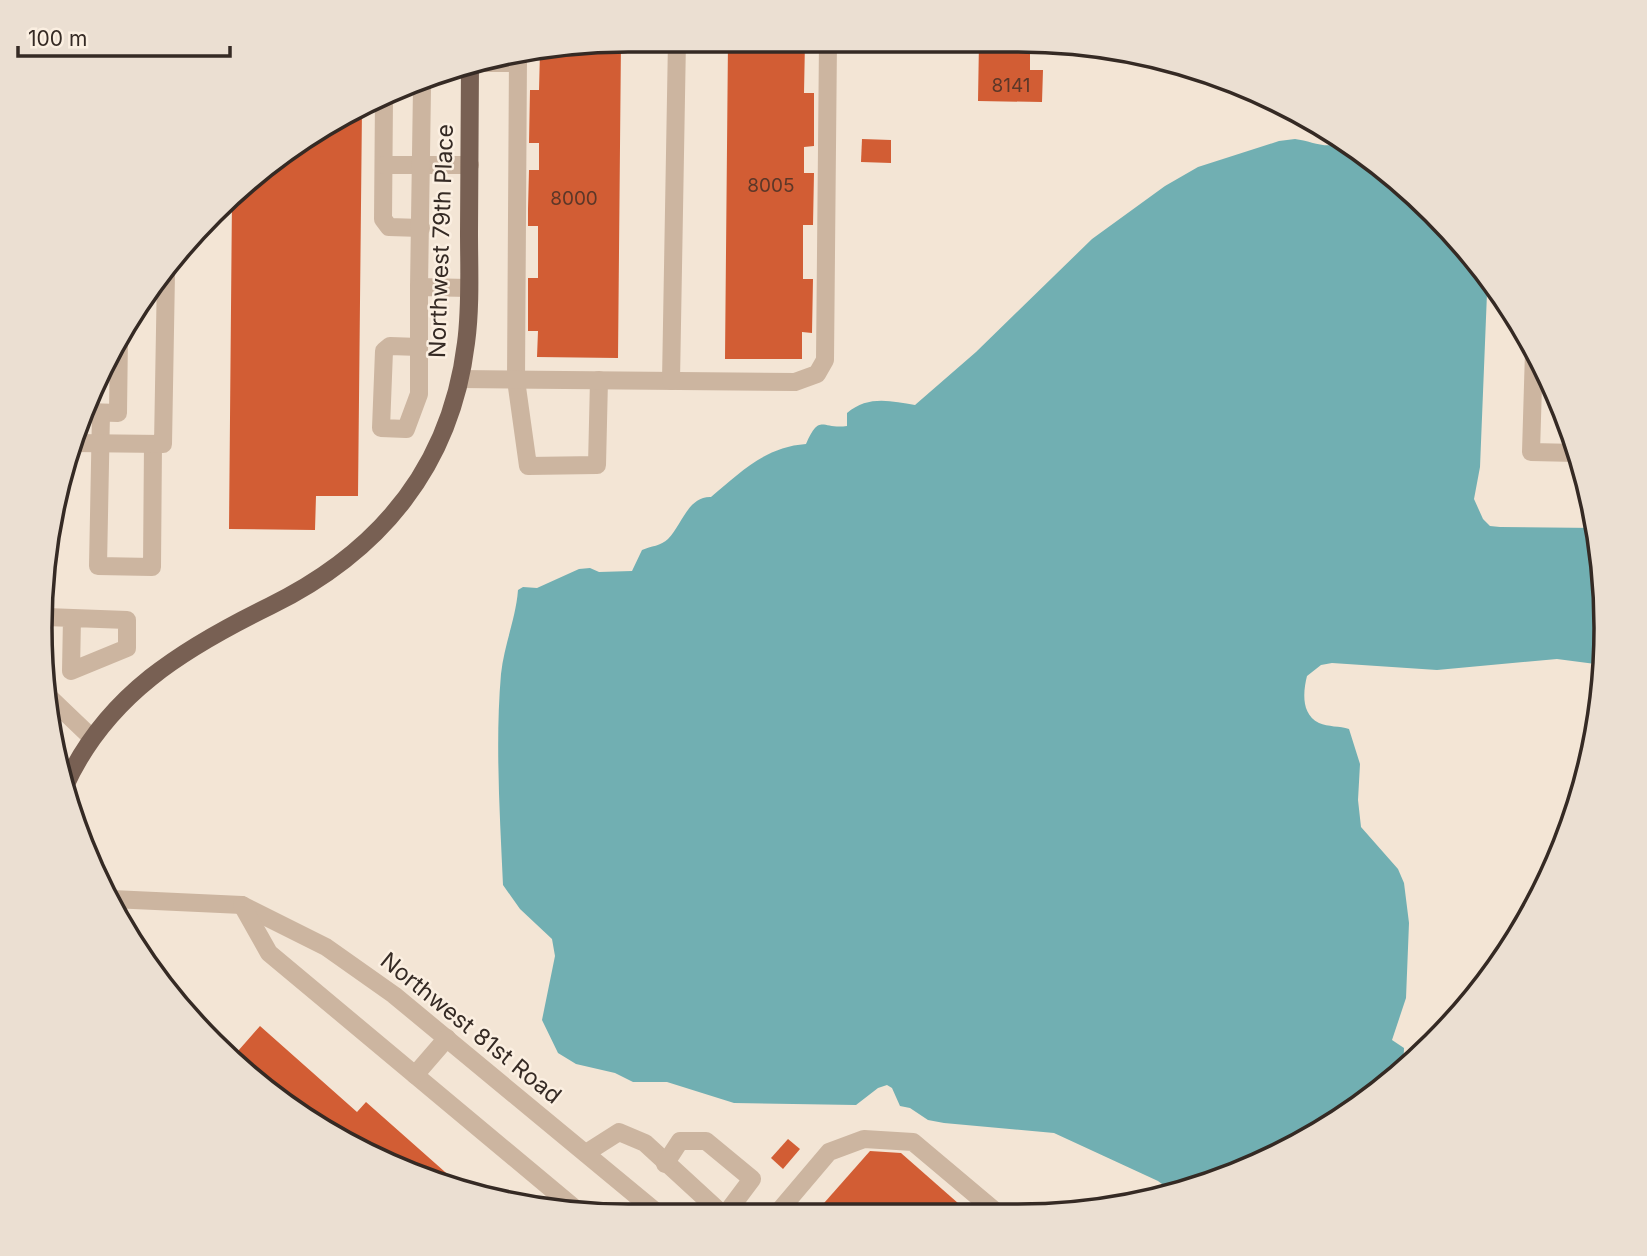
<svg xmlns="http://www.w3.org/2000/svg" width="1647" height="1256" font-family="Inter,sans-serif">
<rect width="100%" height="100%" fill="#f3e5d5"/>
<path fill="#71afb2" d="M 1295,139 C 1312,141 1328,151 1344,141 L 1376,161 L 1472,264 L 1487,293 L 1480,467 L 1474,499 L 1483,519 L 1490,526 L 1500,527 L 1597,528 L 1607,628 L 1603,665 L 1557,659 L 1437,670 L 1332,663 L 1321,665 L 1307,676 C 1303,692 1301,714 1319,723 C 1328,727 1340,726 1349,729 L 1360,764 L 1358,800 L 1361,827 L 1398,869 L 1404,883 L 1409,923 L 1406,998 L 1392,1040 L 1404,1048 C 1404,1059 1401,1069 1393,1078 C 1354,1121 1231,1179 1174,1193 L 1158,1181 L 1054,1133 L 944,1123 L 928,1120 L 910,1108 L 900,1106 L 892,1088 L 887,1085 L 878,1088 L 856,1105 L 734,1103 L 667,1082 L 633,1082 L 615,1073 L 576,1064 L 558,1053 L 542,1020 L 555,956 L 552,939 L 520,909 L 503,885 C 500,816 495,743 501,674 C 504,645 516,618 518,590 L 523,587 L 537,588 L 579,569 L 590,568 L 599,572 L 632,571 L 642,550 C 651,546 661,546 668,539 C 682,525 688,496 711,497 C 741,472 765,447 806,444 C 820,412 822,430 847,426 L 847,413 C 868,395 891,401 915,405 L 976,352 L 1092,239 L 1165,186 L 1198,167 L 1279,141 Z"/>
<g fill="#d25d34">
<polygon points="621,41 618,358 537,357 538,331 528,331 528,278 538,278 538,226 528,226 528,209 529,170 539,170 539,143 529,143 530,90 539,90 540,52"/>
<polygon points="728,41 805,41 804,93 814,93 814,146 804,147 804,173 814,173 813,225 803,225 803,279 813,279 812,333 802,332 802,359 725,359"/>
<polygon points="979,41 1030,41 1030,70 1043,70 1042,102 978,101"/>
<polygon points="362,108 358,496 316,496 315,530 229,529 232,198 334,119"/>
<polygon points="862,139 891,140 891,163 861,162"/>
<polygon points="260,1026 357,1112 366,1102 462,1187 403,1171 302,1117 231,1059"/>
<polygon points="788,1139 800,1149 783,1169 771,1158"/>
<polygon points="870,1151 901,1153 967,1211 817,1211"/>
</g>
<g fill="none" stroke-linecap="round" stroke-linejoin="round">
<g stroke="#ccb5a0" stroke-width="18">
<polyline points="518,55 516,380 528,466 597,465 599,380"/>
<polyline points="470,63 518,63"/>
<polyline points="384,98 383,219 389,227 421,228"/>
<polyline points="384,165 470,165"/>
<polyline points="419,287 422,88 420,84"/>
<polyline points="419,347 390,346 384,351 381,428 406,429 419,394 419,287 469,288"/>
<polyline points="1534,351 1531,452 1577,453"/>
<polyline points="460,379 795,382 817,374 825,360 828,41"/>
<polyline points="671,381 677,40"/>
<polyline points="87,412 118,413 119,335"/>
<polyline points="101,413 98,566 152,567 153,444"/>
<polyline points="74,443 163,444 166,273"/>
<polyline points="46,617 127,620 127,648 71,671 72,618"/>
<polyline points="47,695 92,738"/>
<polyline points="112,899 242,905 326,947 394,995 655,1211"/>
<polyline points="242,905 269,953 578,1211"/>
<polyline points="415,1075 447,1038"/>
<polyline points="586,1153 619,1132 645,1143 719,1211"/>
<polyline points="665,1164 680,1141 706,1141 752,1179 728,1211"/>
<polyline points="779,1211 829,1152 864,1139 913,1142 995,1211"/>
</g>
<path stroke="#786053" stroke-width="18" d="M 65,786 C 106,695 184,648 270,606 C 380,552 451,466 466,343 C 471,306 469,268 469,232 C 469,175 470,119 470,63"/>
</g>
<g text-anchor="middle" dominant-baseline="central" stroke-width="5" stroke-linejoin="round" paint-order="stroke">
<g font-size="19" fill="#5c3728">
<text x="1011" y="85">8141</text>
<text x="771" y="185">8005</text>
<text x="574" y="198">8000</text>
</g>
<g font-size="23" fill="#352a24" stroke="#fbefe1">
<text transform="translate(441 241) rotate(-88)">Northwest 79th Place</text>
<text transform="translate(471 1028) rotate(39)">Northwest 81st Road</text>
</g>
</g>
<path d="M0 0H1647V1256H0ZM628 52H1018A576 576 0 0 1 1594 628V628A576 576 0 0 1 1018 1204H628A576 576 0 0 1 52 628V628A576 576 0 0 1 628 52Z" fill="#ebdfd2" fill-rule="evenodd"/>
<path fill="none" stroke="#352a24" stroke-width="3.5" d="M628 52H1018A576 576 0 0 1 1594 628V628A576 576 0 0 1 1018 1204H628A576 576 0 0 1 52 628V628A576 576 0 0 1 628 52Z"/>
<path d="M18 46v10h212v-10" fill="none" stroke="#352a24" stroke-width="3.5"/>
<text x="28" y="46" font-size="21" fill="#352a24" stroke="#fbefe1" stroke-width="5" paint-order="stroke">100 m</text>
</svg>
